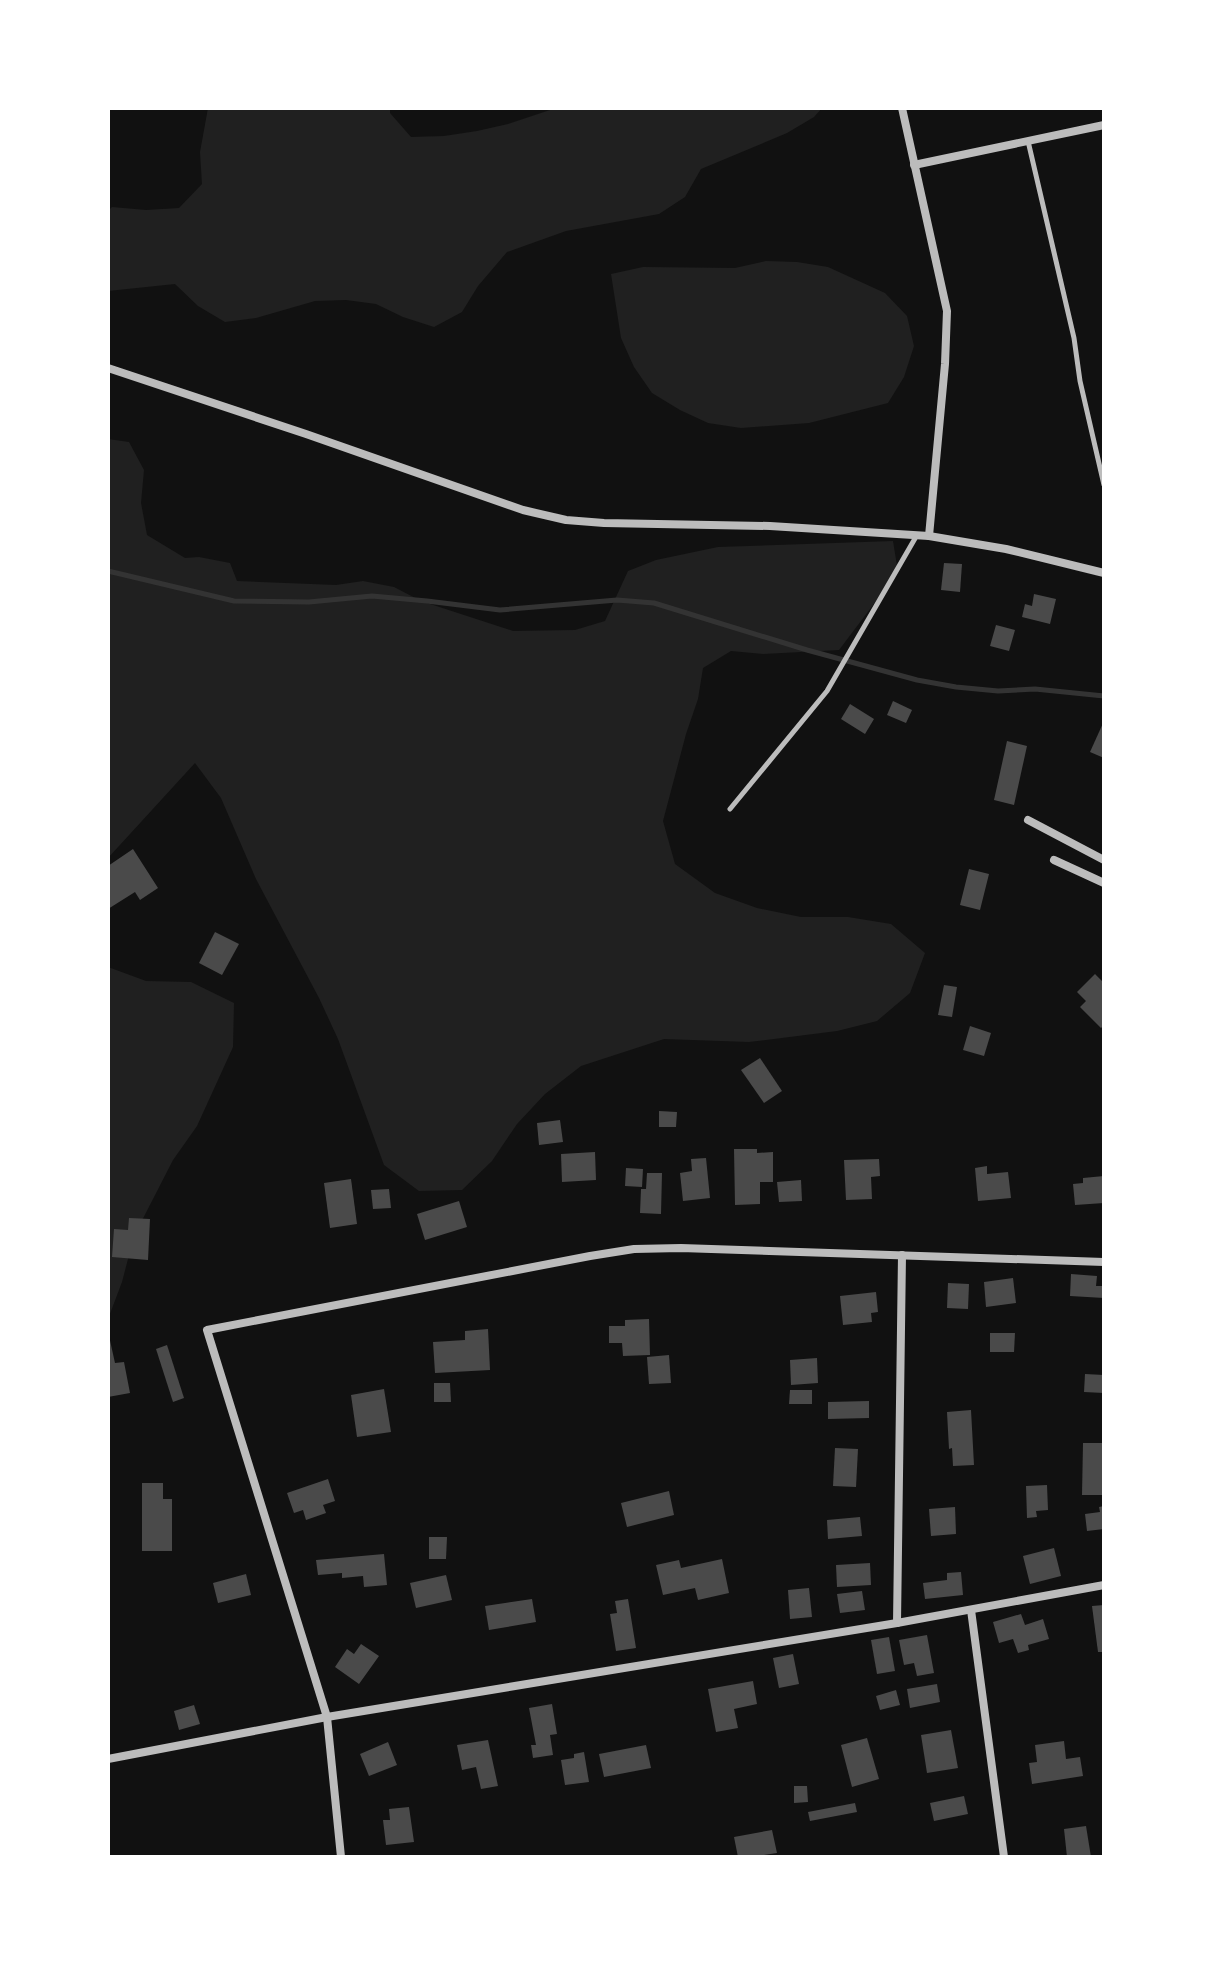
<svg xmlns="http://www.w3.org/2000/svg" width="1212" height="1965" font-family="'Alegreya Sans',sans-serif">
<rect width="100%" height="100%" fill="#111"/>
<g fill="#202020">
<polygon points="208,108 390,108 390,113 411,137 444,136 477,131 508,124 556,108 822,108 814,117 787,133 701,169 685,197 659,214 566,231 507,252 478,286 462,312 434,327 403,317 376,304 346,300 315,301 256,318 225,322 198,306 175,284 108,291 108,211 112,207 146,210 179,208 202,184 200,152"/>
<polygon points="766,261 797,262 828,267 885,293 907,316 914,346 904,377 888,403 809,423 741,428 708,423 680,410 652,393 634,367 621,338 611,274 643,267 735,268"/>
<polygon points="108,439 129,442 144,470 141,503 147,535 185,558 199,557 230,563 237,581 336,585 363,581 394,587 421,601 513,631 575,630 605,621 628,571 656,560 718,547 893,541 898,572 839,650 763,654 731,651 703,668 698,699 686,734 663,821 675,864 715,893 757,908 801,917 848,917 891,924 925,953 910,993 877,1021 837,1031 749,1042 664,1039 581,1066 545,1094 517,1124 492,1161 462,1190 419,1191 384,1165 338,1039 319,998 256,879 221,798 195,763 108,858"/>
<polygon points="108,967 146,981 191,982 234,1003 233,1047 197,1126 173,1160 134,1236 122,1282 108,1319"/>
</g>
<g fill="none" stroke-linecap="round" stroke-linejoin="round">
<polyline stroke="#333" stroke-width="5" points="108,571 234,601 309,602 372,596 427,601 500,610 617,600 654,603 807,650 917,680 956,687 998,691 1035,689 1104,696"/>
</g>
<g fill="#4a4a4a">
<polygon points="944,563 962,564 960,592 941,590"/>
<polygon points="1034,594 1056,599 1050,624 1022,617 1025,604 1032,606"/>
<polygon points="996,625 1015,630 1009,651 990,646"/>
<polygon points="893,701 912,710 906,723 887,715"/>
<polygon points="850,704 874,719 865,734 841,719"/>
<polygon points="1104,721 1104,758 1090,752"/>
<polygon points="1007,741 1027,746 1014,805 994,800"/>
<polygon points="133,849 158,888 140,900 135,892 108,909 108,866"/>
<polygon points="969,869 989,874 980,910 960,905"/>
<polygon points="215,932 239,944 222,975 199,963"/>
<polygon points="1095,974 1104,983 1104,1025 1101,1028 1080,1007 1086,1001 1077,992"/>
<polygon points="944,985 957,987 952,1017 938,1015"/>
<polygon points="970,1026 991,1033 984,1056 963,1050"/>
<polygon points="760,1058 782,1091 764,1103 741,1070"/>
<polygon points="659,1111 677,1112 676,1127 659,1127"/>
<polygon points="560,1120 563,1142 539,1145 537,1123"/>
<polygon points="734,1149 757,1149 757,1153 773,1152 773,1182 760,1182 760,1204 735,1205"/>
<polygon points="595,1152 596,1180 562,1182 561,1154"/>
<polygon points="706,1158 710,1198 683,1201 680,1173 692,1171 691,1159"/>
<polygon points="879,1159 880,1176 871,1177 872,1199 846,1200 844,1160"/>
<polygon points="987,1166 987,1174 1008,1172 1011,1198 978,1201 975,1168"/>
<polygon points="626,1168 643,1169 642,1187 625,1186"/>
<polygon points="647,1173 662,1173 661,1214 640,1213 641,1189 646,1189"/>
<polygon points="1104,1176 1104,1203 1075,1205 1073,1184 1083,1183 1083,1178"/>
<polygon points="351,1179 357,1224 330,1228 324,1183"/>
<polygon points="801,1180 802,1201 779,1202 777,1182"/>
<polygon points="389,1189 391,1208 373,1209 371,1190"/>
<polygon points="459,1201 467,1227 425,1240 417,1214"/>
<polygon points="129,1218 150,1219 148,1260 112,1257 114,1229 128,1230"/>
<polygon points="1071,1274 1097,1276 1096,1286 1104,1286 1104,1298 1070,1296"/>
<polygon points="1013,1278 1016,1303 986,1307 984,1282"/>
<polygon points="948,1283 969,1284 968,1309 947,1308"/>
<polygon points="876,1292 878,1312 871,1313 872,1322 843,1325 840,1296"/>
<polygon points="649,1319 650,1355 623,1356 622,1343 609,1343 609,1326 625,1326 625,1320"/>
<polygon points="488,1329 490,1370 435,1373 433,1342 465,1340 465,1331"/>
<polygon points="990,1333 1015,1333 1014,1352 990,1352"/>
<polygon points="108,1336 109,1336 115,1363 124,1362 130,1393 108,1397"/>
<polygon points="167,1345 184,1398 173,1402 156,1349"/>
<polygon points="669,1355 671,1383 649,1384 647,1357"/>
<polygon points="817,1358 818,1383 791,1385 790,1360"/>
<polygon points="1085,1374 1104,1375 1104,1393 1084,1392"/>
<polygon points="434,1383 450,1383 451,1402 434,1402"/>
<polygon points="384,1389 391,1432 357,1437 351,1395"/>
<polygon points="790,1390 812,1390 812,1404 789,1404"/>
<polygon points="869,1401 869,1418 828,1419 828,1402"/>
<polygon points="971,1410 974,1465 953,1466 952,1448 949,1449 947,1412"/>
<polygon points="1083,1443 1104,1443 1104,1495 1082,1495"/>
<polygon points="835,1448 858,1449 856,1487 833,1486"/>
<polygon points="328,1479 335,1501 323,1505 326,1513 306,1520 303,1510 294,1513 287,1493"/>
<polygon points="142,1483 163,1483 163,1499 172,1499 172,1551 142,1551"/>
<polygon points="1047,1485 1048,1510 1036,1511 1037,1517 1027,1518 1026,1486"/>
<polygon points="669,1491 674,1515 627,1527 621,1503"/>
<polygon points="1104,1506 1104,1529 1087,1531 1085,1514 1100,1512 1099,1507"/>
<polygon points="955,1507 956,1534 931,1536 929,1509"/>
<polygon points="860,1517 862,1536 828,1539 827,1520"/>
<polygon points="429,1537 447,1537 446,1559 429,1559"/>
<polygon points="1054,1548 1061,1576 1030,1584 1023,1556"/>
<polygon points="384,1554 387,1585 364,1587 363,1576 342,1578 342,1573 318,1575 316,1560"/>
<polygon points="722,1559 729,1593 698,1600 695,1588 663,1595 656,1565 679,1560 681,1568"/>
<polygon points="870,1563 871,1585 837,1587 836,1565"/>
<polygon points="961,1572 963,1595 925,1599 923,1583 947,1580 947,1573"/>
<polygon points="246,1574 251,1595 218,1603 213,1583"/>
<polygon points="446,1575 452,1600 416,1608 410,1583"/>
<polygon points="809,1588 812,1617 790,1619 788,1590"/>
<polygon points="862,1591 865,1610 840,1613 837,1594"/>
<polygon points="532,1599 536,1622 489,1630 485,1606"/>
<polygon points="628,1599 636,1648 616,1651 610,1614 617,1613 615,1601"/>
<polygon points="1104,1605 1104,1652 1098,1652 1092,1606"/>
<polygon points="1021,1614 1025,1625 1043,1619 1049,1639 1028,1645 1029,1650 1018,1653 1013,1639 999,1643 993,1622"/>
<polygon points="927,1635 934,1673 917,1676 914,1663 904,1665 899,1640"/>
<polygon points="889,1637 895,1671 877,1674 871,1640"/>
<polygon points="361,1644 379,1656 359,1684 335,1667 347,1649 354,1654"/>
<polygon points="793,1654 799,1684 779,1688 773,1658"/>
<polygon points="753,1681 757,1704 734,1709 738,1728 716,1732 708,1689"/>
<polygon points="937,1684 940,1702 910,1708 907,1689"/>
<polygon points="896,1690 900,1705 880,1710 876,1696"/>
<polygon points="552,1704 557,1734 550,1735 553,1755 533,1758 531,1745 536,1745 529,1708"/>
<polygon points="194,1705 200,1724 179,1730 174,1711"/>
<polygon points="951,1730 958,1768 927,1773 921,1735"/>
<polygon points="867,1738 879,1779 852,1787 841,1745"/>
<polygon points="488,1740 498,1786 481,1789 476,1767 462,1770 457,1745"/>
<polygon points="1064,1741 1066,1759 1080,1757 1083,1776 1032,1784 1029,1763 1037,1762 1035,1745"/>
<polygon points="388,1742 397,1765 369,1776 360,1754"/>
<polygon points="646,1745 651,1768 604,1777 599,1754"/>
<polygon points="584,1752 589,1782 565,1785 561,1760 574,1758 574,1754"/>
<polygon points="794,1786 807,1786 808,1802 794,1803"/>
<polygon points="964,1796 968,1814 934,1821 930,1803"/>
<polygon points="855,1803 857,1812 810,1821 808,1812"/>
<polygon points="409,1807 414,1842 386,1845 383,1820 390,1820 389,1809"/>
<polygon points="1086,1826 1091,1857 1067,1857 1064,1829"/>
<polygon points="772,1830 777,1853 764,1855 765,1857 738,1857 734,1837"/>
</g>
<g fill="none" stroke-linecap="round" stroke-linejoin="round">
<g stroke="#bcbcbc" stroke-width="5">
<polyline points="1028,141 1074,338 1080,381 1104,485"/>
<polyline points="730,809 827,691 917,535"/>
</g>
<g stroke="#bcbcbc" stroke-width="8">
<polyline points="902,108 947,311 945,364 929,536"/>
<polyline points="914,165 1104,125"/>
<polyline points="108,368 306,434 523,510 566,520 604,523 770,526 929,536 1006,549 1104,573"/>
<polyline points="1028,820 1104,860"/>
<polyline points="1054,860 1104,883"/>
<polyline points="971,1610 1004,1857"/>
<polyline points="897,1623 902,1255"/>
<polyline points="108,1759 327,1717 897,1623 1104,1585"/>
<polyline points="341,1857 327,1717 207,1330 590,1256 634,1249 681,1248 1104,1262"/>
</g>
</g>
<rect width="1212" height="1965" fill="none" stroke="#ffffff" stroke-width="220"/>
</svg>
